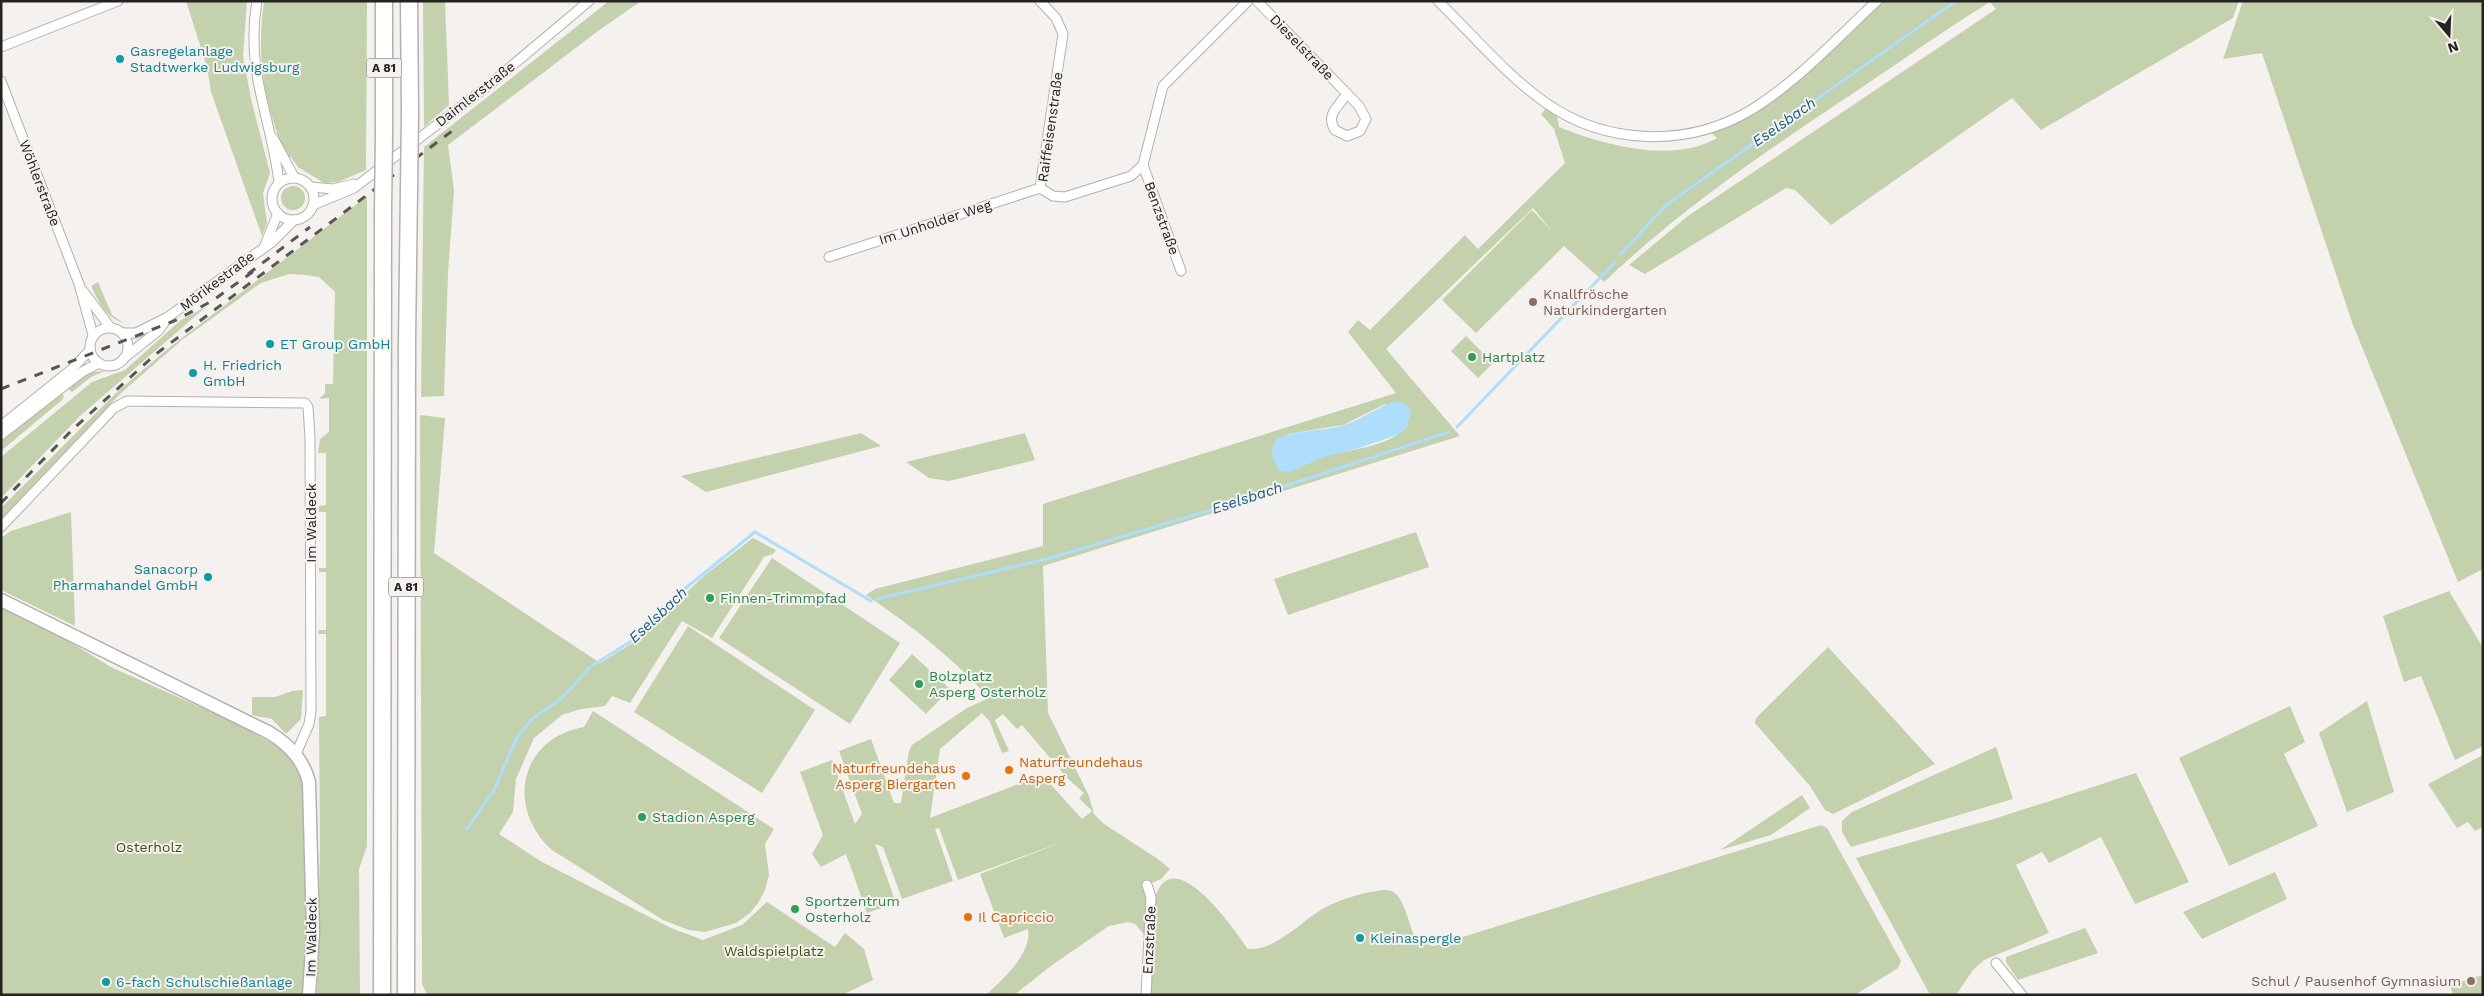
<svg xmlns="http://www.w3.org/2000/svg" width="2484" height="996" font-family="'Work Sans',sans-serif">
<rect width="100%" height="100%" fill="#f5f1ef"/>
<g fill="#c3d1ac" fill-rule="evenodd">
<polygon points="186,1 247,1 243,56 251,99 270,173 263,193 267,223 262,236 211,92 207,67"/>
<path d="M 264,1 L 367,1 L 366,170 L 338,182 L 324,183 L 298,167 L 291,157 L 287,158 C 264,104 256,59 264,1 Z"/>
<polygon points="423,1 445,1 449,105 424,127"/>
<polygon points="609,1 641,1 598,31 448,145 454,190 448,273 444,396 421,397 424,147"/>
<path d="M 1877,1 L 2239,1 L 2233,18 L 2041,130 L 2012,98 L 1831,225 L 1795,190 L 1786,188 L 1645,274 L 1629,265 L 1688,216 L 1996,9 L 1990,2 C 1946,29 1904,59 1861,88 C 1772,147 1682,208 1604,282 L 1564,246 L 1476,333 L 1442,300 L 1532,210 L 1552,231 L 1533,208 L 1386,349 L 1460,436 L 1043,566 L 1048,713 L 1089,796 L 1094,814 L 1104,824 L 1158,859 L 1170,869 L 1161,879 L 1147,885 L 1148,939 L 1135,924 L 1128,922 L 1109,926 L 1052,965 L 1014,995 L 986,995 C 1003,979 1032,954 1028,929 L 1004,938 L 980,874 L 1065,841 L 958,880 L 939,828 L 935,829 L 953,881 L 902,899 L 883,847 L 875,844 L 896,903 L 867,913 L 846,854 L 821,867 L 812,854 L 823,835 L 800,772 L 832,760 L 855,824 L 862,814 L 839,751 L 871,739 L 894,803 L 901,803 L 909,751 L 912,745 L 967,708 L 989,698 C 953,658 911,625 866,595 L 875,589 L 1043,546 L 1043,504 L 1396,393 L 1348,332 L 1358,320 L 1370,330 L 1465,235 L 1478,249 L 1565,163 L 1554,129 L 1541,114 L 1549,105 L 1556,109 L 1559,127 C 1604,145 1673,164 1717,138 L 1707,129 L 1773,95 ZM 1385,404 L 1407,427 C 1388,447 1351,449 1325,456 C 1317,459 1308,463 1300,467 L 1287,434 L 1343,425 ZM 982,713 L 990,722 L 1002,753 L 1009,751 L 995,720 L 1003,714 L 1017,729 L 1022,725 L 1067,778 L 1084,793 L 1079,798 L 1092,811 L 1082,819 L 1042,775 L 930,818 L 940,749 Z"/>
<polygon points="2243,1 2483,1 2483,569 2458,582 2353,325 2262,53 2223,59"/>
<circle cx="293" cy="198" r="12"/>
<polygon points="367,196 367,846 359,869 360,995 317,995 320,848 319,717 326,716 326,634 318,634 319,630 326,630 326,572 319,572 319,568 326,568 326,512 319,512 319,506 326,505 326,453 318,453 320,439 329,432 329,398 319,399 325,393 325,384 333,384 335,292 319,277 305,275 289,274 261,283 182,340 121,393 1,520 1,508 115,394 165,351"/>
<path d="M 98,282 L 112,315 L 124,323 C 105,317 100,304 91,286 Z"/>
<polygon points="207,306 80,416 1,498 1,457 92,382 125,370 181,320"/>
<polygon points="1466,336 1493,363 1478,378 1451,351"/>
<polygon points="105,371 91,377 72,392 67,388 90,372"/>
<polygon points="61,392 64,396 62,400 1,451 1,439"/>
<polygon points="420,415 445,418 434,553 600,663 634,642 705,575 753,538 776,550 773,554 764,557 712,638 682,621 630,703 612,696 605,706 581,709 562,715 534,738 516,779 513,812 499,834 542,862 671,928 703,940 742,925 767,902 835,947 845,933 864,949 873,980 842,995 427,995 422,984"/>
<polygon points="861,433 881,446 706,492 681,476"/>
<polygon points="1025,433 1035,460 949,481 929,478 906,462"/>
<polygon points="71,512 75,626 1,590 1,538 11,531"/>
<polygon points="1416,532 1429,567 1288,615 1274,579"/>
<polygon points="772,558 900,643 850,724 719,638"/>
<polygon points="2449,591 2483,648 2483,746 2455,760 2421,676 2404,682 2383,616"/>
<polygon points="1,605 65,639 111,667 229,720 283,749 300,769 303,788 307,940 306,995 1,995"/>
<polygon points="688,626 815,710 762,793 634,712"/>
<polygon points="1828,647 1935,764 1833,814 1825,810 1810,786 1755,723 1756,718"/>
<polygon points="912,654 950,689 926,714 889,680"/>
<polygon points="303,690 301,719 286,734 272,719 252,715 252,697 275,697 292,691"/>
<polygon points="2367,701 2394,792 2347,812 2319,733"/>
<polygon points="2290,706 2305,742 2284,754 2318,826 2229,866 2179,758"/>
<path d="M 593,711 L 774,829 L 765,844 L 769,875 L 765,890 L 758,903 L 750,913 L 736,923 L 705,932 L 689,930 L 663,920 L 552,850 C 505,808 520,738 584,727 Z"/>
<polygon points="1996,747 2013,799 1851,847 1842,832 1842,821 1852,812"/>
<polygon points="2483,755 2483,827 2475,831 2468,822 2457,828 2428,784"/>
<polygon points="2136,773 2189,882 2135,904 2101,837 2049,863 2042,852 2016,865 2049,933 1984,960 1973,970 1956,995 1930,995 1856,858 1997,818"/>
<polygon points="1802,795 1810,808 1771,835 1720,850"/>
<path d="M 1821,825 L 1827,828 L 1901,961 L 1898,968 L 1855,995 L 1147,995 C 1149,969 1148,917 1156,895 C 1175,842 1236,932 1248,949 C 1276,951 1301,921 1324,908 C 1339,900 1353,896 1370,892 C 1379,891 1389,887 1396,894 C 1406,904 1409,926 1416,939 L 1421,943 L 1434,946 Z"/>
<polygon points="2275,872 2287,899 2202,939 2183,912"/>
<polygon points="2085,928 2098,953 2018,980 2006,962 2006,957"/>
<polygon points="2483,975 2483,995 2453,995 2450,985"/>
</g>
<path fill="#aedefb" d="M 1397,401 L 1406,404 L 1411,411 L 1407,427 L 1400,434 L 1359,448 L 1327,456 L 1289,472 L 1281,471 L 1276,466 L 1271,453 L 1276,439 C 1297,429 1322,432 1344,425 C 1363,419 1378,406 1397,401 Z"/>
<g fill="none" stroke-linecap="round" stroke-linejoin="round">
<g stroke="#aedefb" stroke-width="3">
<polyline points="1621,254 1666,205 1956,1"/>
<polyline points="1457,427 1615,262"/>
<polyline points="1044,560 1234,503 1449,432"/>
<polyline points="877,599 1043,560"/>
<polyline points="467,829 494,790 516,739 532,719 562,698 590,667 633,640 663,614 666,604 755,532 871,601"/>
</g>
<g stroke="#b3b0ad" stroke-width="11">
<g id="street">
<path d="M 257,1 C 245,71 271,117 279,182"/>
<polyline points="1040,1 1056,18 1063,34 1040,188 1053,196 1065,197 1131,176 1143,165 1163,86 1248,1"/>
<path d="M 1257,1 L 1359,106 L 1366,119 L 1360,131 L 1347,136 L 1335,130 C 1325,114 1339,107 1347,93"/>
<path d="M 1438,1 C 1473,35 1506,75 1546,103 C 1606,145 1687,148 1751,110 C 1798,81 1837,38 1877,1"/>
<polyline points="1,47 118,1"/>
<polyline points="1,81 79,284 93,335"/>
<polyline points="273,138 294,177"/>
<polyline points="1143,165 1181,271"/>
<circle cx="293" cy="199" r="21"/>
<polyline points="311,187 333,189 354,184"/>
<polyline points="313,205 354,188 489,85 589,1"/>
<polyline points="265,245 278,213"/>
<polyline points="829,257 1040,188"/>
<polyline points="83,291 110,327"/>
<circle cx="109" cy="347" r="19"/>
<polyline points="122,333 136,333 168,317 272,242 294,220"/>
<polyline points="124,358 158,331 166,320"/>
<polyline points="1,426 72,369 90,350"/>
<polyline points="1,435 82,372 99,363"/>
<polyline points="1,527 114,408 127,401 305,403 308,407 310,438 311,711 309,724 296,754"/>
<polyline points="1996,963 2022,995"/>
<polyline points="1146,995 1151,897 1147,885"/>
</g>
</g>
<g stroke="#b3b0ad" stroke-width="15">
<path id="secondary" d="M 1,600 L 270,733 C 289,745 303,759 309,782 L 313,933 L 309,995"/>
</g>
<g stroke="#b3b0ad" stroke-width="19">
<g id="highway">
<polyline points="409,1 410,113"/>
<polyline points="384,135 384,1"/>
<polyline points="382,995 383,210"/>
<polyline points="406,995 407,341 409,189"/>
</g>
</g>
<use href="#street" stroke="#fff" stroke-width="9"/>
<use href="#secondary" stroke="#fff" stroke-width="12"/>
<use href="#highway" stroke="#fff" stroke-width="16"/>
<g stroke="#575654" stroke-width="3" stroke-dasharray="9 9" stroke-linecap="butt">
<polyline points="248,274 310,227"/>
<polyline points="1,389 174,321 212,301 254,271"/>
<polyline points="1,503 73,429 156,354 456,128"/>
</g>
<g stroke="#b3b0ad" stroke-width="19" stroke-linecap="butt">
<g id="highway-bridge">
<polyline points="409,189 410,113"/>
<polyline points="383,210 384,135"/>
</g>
</g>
<use href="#highway-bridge" stroke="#fff" stroke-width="16"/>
</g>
<g fill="#0f9aa8" stroke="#f5f1ef" stroke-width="2">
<circle cx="120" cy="59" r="5"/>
<circle cx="270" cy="344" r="5"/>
<circle cx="193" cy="373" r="5"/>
<circle cx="208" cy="577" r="5"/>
<circle cx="1360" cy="938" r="5"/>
<circle cx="106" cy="982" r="5"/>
</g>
<g fill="#8d6e63" stroke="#f5f1ef" stroke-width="2">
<circle cx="1533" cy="302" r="5"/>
<circle cx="2471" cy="981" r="5"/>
</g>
<g fill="#2e9e5b" stroke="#f5f1ef" stroke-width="2">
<circle cx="1472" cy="357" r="5"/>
<circle cx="710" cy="598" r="5"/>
<circle cx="919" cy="684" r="5"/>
<circle cx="642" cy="817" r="5"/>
<circle cx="795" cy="909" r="5"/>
</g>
<g fill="#e8710a" stroke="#f5f1ef" stroke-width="2">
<circle cx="1009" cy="770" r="5"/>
<circle cx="966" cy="776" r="5"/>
<circle cx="968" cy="917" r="5"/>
</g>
<g text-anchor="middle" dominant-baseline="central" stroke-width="4" stroke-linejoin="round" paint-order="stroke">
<g fill="#f5f1ef" stroke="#636160" stroke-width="1">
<rect x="366.5" y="58.5" width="35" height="19" rx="4"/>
<rect x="388.5" y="577.5" width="35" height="19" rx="4"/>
</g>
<g font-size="12" font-weight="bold" fill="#242322">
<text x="384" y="68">A 81</text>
<text x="406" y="587">A 81</text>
</g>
<g font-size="14" fill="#242322" stroke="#f5f1ef">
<text transform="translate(1302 47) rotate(46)">Dieselstraße</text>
<text transform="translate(475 94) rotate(-38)">Daimlerstraße</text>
<text transform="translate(1050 127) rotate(-82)">Raiffeisenstraße</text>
<text transform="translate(40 183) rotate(69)">Wöhlerstraße</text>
<text transform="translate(1162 218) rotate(70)">Benzstraße</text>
<text transform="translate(935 222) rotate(-18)">Im Unholder Weg</text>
<text transform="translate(217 281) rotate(-37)">Mörikestraße</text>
<text transform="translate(311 523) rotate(-90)">Im Waldeck</text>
<text transform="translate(311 937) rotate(-89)">Im Waldeck</text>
<text transform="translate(1149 940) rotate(-87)">Enzstraße</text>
</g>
<g font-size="14" fill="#0d838f" stroke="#f5f1ef" text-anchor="start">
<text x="130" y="51">Gasregelanlage<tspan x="130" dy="16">Stadtwerke Ludwigsburg</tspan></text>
<text x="280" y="344">ET Group GmbH</text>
<text x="203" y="365">H. Friedrich<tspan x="203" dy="16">GmbH</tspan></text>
<text x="198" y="569" text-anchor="end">Sanacorp<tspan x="198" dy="16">Pharmahandel GmbH</tspan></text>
<text x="1370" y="938">Kleinaspergle</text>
<text x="116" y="982">6-fach Schulschießanlage</text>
</g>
<g font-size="14" fill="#785e54" stroke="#f5f1ef" text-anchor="start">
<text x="1543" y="294">Knallfrösche<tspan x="1543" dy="16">Naturkindergarten</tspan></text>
<text x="2461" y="981" text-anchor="end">Schul / Pausenhof Gymnasium</text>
</g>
<g font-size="14" fill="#27864d" stroke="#f5f1ef" text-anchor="start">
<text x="1482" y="357">Hartplatz</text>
<text x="720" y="598">Finnen-Trimmpfad</text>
<text x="929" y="676">Bolzplatz<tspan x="929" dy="16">Asperg Osterholz</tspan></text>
<text x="652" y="817">Stadion Asperg</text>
<text x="805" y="901">Sportzentrum<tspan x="805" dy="16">Osterholz</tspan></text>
</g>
<g font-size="14" fill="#c56008" stroke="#f5f1ef" text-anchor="start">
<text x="1019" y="762">Naturfreundehaus<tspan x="1019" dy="16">Asperg</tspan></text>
<text x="956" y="768" text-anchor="end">Naturfreundehaus<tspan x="956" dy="16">Asperg Biergarten</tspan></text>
<text x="978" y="917">Il Capriccio</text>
</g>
<g font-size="14" fill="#405113" stroke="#f5f1ef">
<text x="149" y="847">Osterholz</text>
<text x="774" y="951">Waldspielplatz</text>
</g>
<g font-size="15" font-style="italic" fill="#155d80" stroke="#f5f1ef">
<text transform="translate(1784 122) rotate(-35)">Eselsbach</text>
<text transform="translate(1247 498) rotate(-18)">Eselsbach</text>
<text transform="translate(658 615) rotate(-43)">Eselsbach</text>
</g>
</g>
<rect width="2484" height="996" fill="none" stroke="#242322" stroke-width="5"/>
<g transform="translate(2449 35) rotate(161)" stroke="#f5f1ef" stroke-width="4" paint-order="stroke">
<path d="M0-4L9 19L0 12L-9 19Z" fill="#242322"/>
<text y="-8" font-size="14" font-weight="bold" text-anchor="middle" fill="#242322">N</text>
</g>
</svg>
